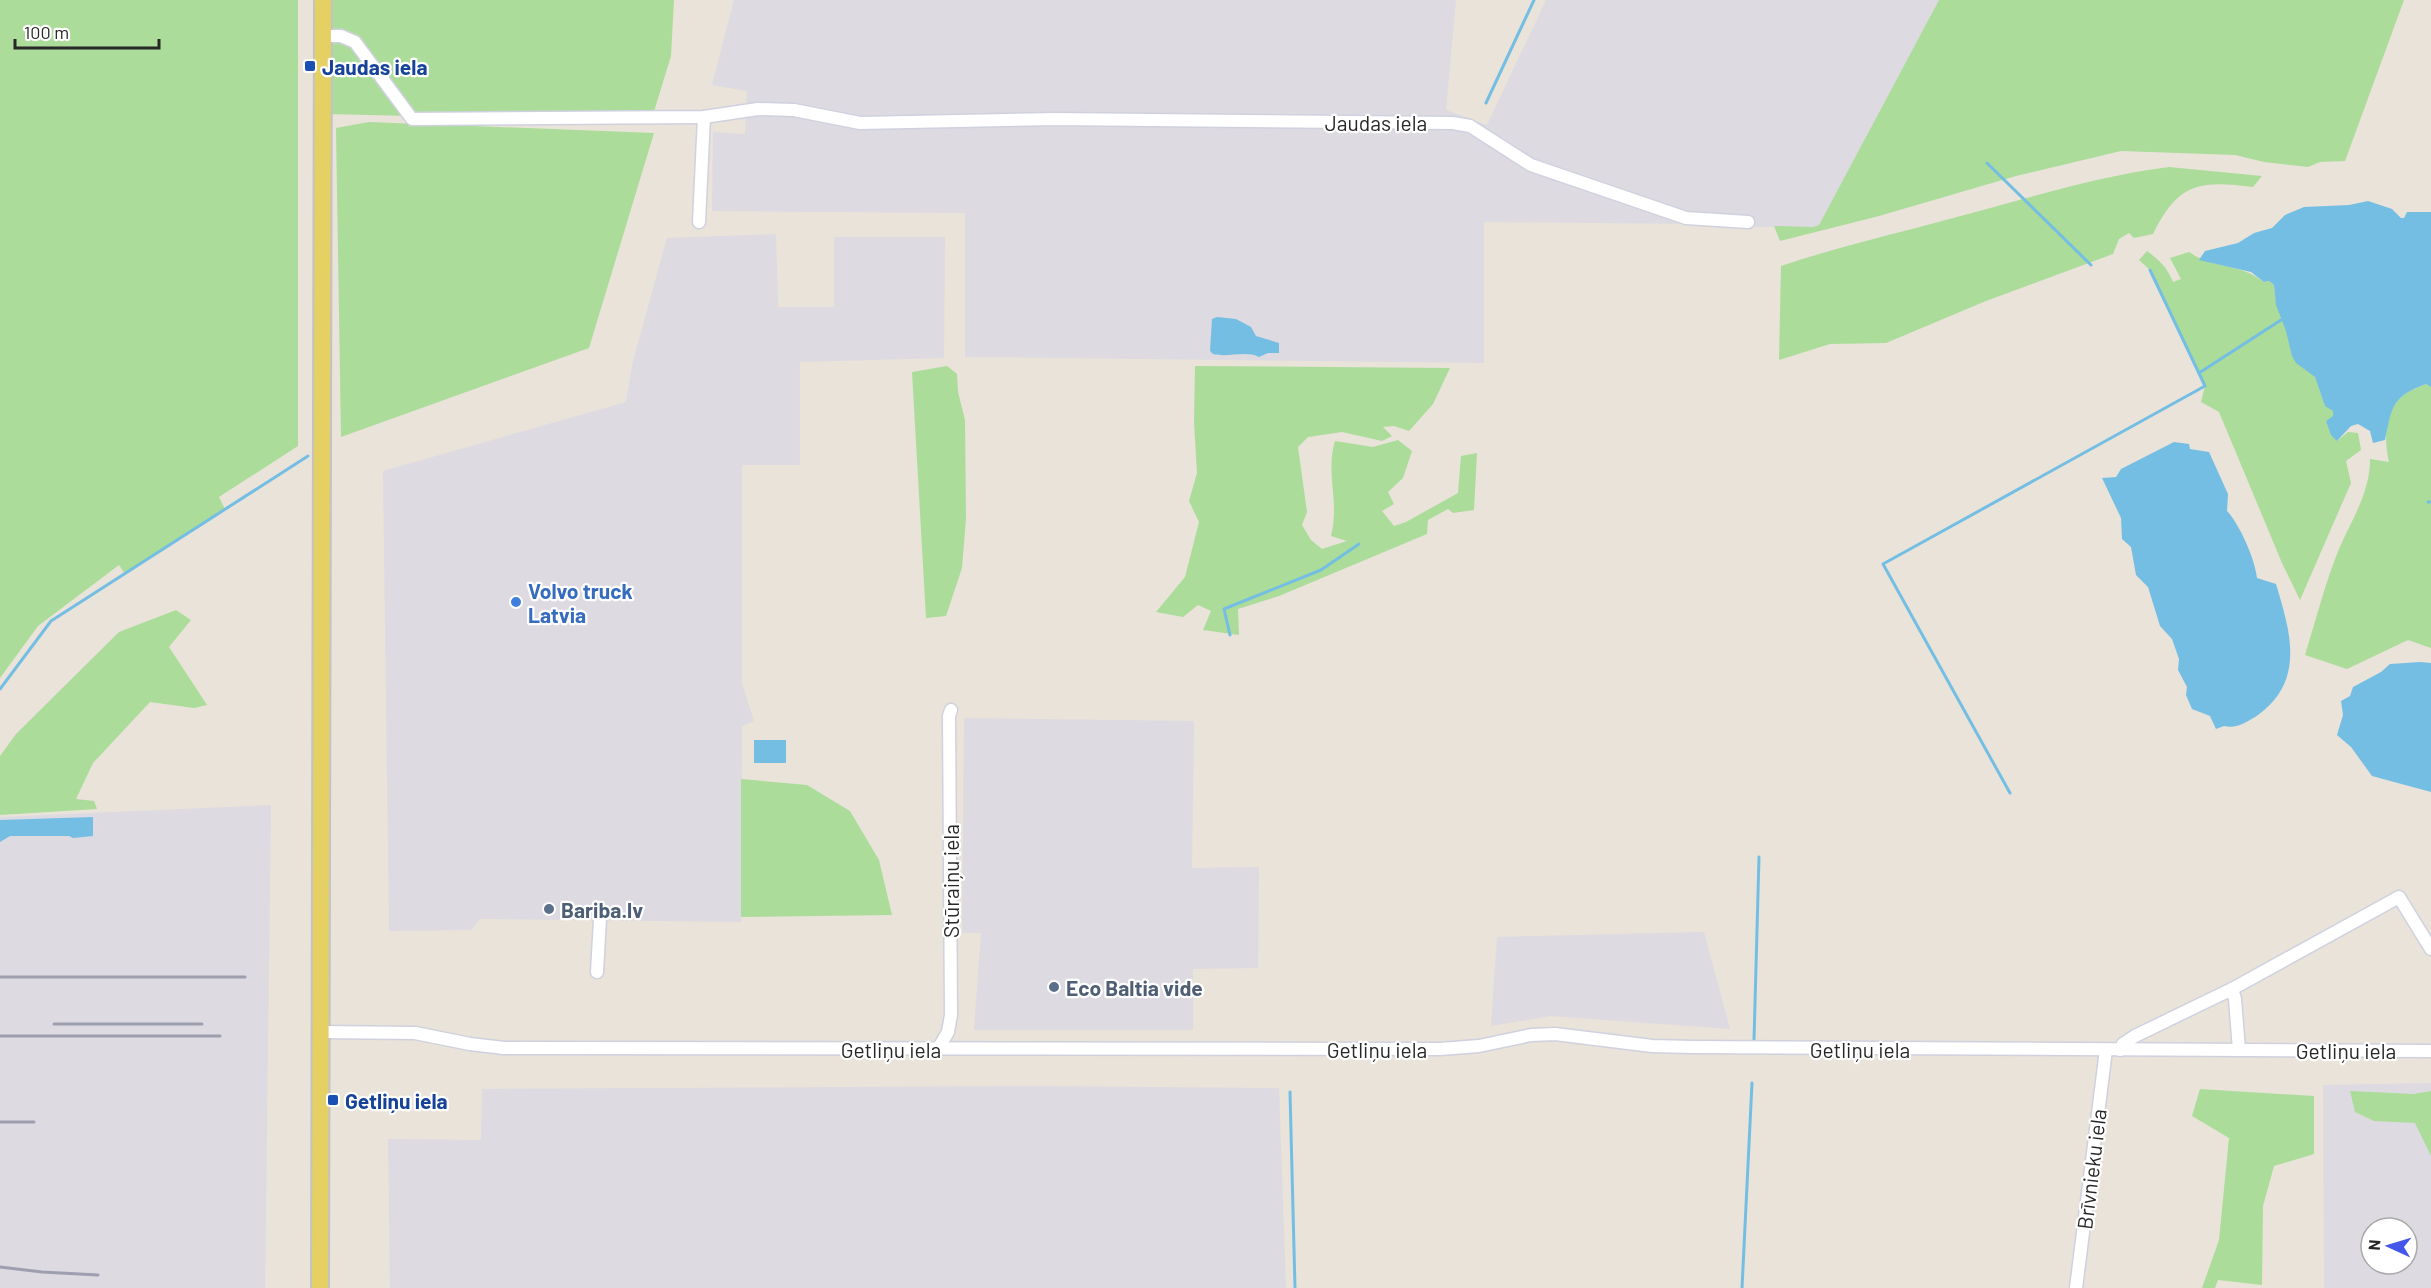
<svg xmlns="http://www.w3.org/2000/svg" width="2431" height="1288" font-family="Barlow,sans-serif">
<rect width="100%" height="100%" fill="#e9e3da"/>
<g fill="#dddae1" fill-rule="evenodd">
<polygon points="734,0 1456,0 1446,110 1487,125 1546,0 1939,0 1819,225 1813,227 1704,227 1699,224 1484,222 1484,363 965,357 965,213 712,211 713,132 745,134 747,91 712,85"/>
<polygon points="776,234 778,307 834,307 834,237 945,237 944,358 800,362 800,465 742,465 742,684 754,721 742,726 741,922 480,919 471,930 389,931 383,471 626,402 633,361 667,238"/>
<polygon points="964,718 1194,721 1192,868 1259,867 1258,968 1193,969 1193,1030 974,1030 981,933 962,933"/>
<polygon points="271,805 265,1288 0,1288 0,817"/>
<polygon points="1704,932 1730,1029 1550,1016 1491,1026 1497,937"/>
<path d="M 2431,1083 L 2431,1288 L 2324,1288 L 2323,1085 ZM 2371,1228 L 2407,1228 L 2407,1264 L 2371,1264 Z"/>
<polygon points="1030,1086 1279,1088 1286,1288 390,1288 388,1139 481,1140 482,1089"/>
</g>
<g fill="#abdc9a">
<polygon points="0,0 298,0 298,446 219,497 225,509 125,574 119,565 38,626 0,678"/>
<polygon points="332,0 674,0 671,56 652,118 495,118 328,114"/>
<polygon points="1939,0 2404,0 2345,161 2320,162 2308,167 2264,162 2235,155 2121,151 2016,176 1879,216 1780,241 1774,226 1813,227 1819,225"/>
<polygon points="369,122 654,133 589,348 341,437 336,128"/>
<path d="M 2169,167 L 2262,176 L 2253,187 C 2199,180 2178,183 2153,234 L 2134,238 L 2129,233 L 2119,239 L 2113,254 L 1986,301 L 1886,343 L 1830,344 L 1779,360 L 1781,266 C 1847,244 1915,229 1983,210 C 2045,193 2106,175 2169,167 Z"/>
<path d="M 2147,251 C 2160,261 2167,267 2173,282 L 2181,279 L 2170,258 L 2189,252 C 2215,270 2238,262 2264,282 L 2269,281 L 2274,285 C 2277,323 2296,343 2314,375 C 2321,388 2320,402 2333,411 L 2337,441 L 2348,432 L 2358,433 L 2361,450 L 2346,461 L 2351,483 L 2300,600 L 2282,563 L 2219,412 L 2201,402 L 2205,386 L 2150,270 L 2139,260 Z"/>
<polygon points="947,366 957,374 958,392 965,420 966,518 962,568 946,616 926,618 912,372"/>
<path d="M 1195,366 L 1450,368 L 1433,404 L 1409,431 L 1394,426 L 1383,427 L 1392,436 L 1382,441 L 1342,432 L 1308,437 L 1298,447 L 1307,512 L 1302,525 L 1311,540 L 1322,549 L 1347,541 L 1331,536 C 1340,500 1325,474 1335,441 L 1373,447 L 1398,440 L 1412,451 L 1403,478 L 1388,492 L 1394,504 L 1382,511 L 1394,526 L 1406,522 L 1458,493 L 1461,456 L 1477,453 L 1474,510 L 1453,513 L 1448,509 L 1428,520 L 1427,534 L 1279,596 L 1238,609 L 1239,635 L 1203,630 L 1211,611 L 1198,605 L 1183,617 L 1156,612 L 1185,577 L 1199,522 L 1189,501 L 1197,473 L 1194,422 Z"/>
<path d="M 2426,384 L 2431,387 L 2431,648 L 2408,640 L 2347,669 L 2305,655 C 2316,620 2325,583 2339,549 C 2352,519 2370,493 2370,459 L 2389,462 C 2385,447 2384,418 2393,405 C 2401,394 2414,389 2426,384 Z"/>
<polygon points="176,610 191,620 169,647 207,705 194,708 150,702 93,763 76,799 94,801 97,809 0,815 0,756 16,734 119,632"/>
<polygon points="741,779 807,785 850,811 879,860 892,915 741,917"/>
<polygon points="2200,1089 2314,1096 2314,1154 2274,1166 2263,1206 2262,1285 2218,1280 2215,1288 2202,1288 2219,1240 2229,1138 2192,1116"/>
<polygon points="2350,1091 2414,1094 2431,1091 2431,1156 2415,1123 2374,1121 2355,1112"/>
</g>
<g fill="#74bee4">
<path d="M 2368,201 L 2392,209 L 2401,218 L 2404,218 L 2407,212 L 2431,212 L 2431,387 L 2426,384 C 2391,397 2392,407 2385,440 L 2373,443 L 2370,431 L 2358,424 L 2351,426 L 2337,441 L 2331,435 L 2326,421 L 2333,416 L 2333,411 L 2325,406 L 2315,377 L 2296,363 L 2292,356 L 2286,331 L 2276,305 L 2274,285 L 2269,281 L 2264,282 L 2251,272 L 2199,260 L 2205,251 L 2238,243 L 2254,233 L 2272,228 L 2285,215 L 2304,207 L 2349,205 Z"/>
<path d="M 1217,317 L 1236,319 L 1251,327 L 1256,336 L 1279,343 L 1279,353 L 1268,353 L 1259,357 C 1247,350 1227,358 1213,354 L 1210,351 L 1212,319 Z"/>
<path d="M 2174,442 L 2189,444 L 2190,449 L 2209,452 L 2228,494 L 2227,511 C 2240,525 2255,559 2257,578 L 2276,584 C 2290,631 2306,680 2258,715 C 2247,722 2237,729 2224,726 L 2216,729 L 2210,716 L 2192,709 L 2186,695 L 2187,687 L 2178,670 L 2179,659 L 2172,639 L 2160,626 L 2148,587 L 2136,575 L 2131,547 L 2122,539 L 2121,518 L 2102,478 L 2116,477 L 2121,469 Z"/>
<polygon points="2420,662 2431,663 2431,792 2372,776 2351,747 2337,735 2343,715 2341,701 2350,696 2353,687 2381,672 2390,664"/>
<rect x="754" y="740" width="32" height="23"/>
<polygon points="93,817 93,836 73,838 69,836 10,836 0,842 0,820"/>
</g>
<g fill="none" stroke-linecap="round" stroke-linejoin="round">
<g stroke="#74bee4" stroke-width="3">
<polyline points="1486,103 1534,0"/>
<polyline points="1987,163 2091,265"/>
<polyline points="2199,373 2281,320"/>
<polyline points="2428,502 2431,502"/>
<polyline points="1230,635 1224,609 1321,570 1359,544"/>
<polyline points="0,689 51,621 308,456"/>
<polyline points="2010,793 1883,564 2205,386 2150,270"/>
<polyline points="1754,1040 1759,857"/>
<polyline points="1290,1092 1295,1288"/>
<polyline points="1742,1288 1752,1083"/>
</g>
<g stroke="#cfd1df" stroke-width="15">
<g id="minor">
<polyline points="323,36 341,36 355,42 412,119 704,117 758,109 794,110 860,123 1055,119 1453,123 1470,126 1531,165 1686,218 1748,222"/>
<polyline points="699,222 704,117"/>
<polyline points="597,972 600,919"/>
<polyline points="2232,989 2235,999 2239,1050"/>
<polyline points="321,1032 415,1033 470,1044 504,1048 1440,1049 1479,1046 1531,1035 1555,1034 1652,1046 1692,1047 2431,1051"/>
<polyline points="938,1049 948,1032 951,1015 949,716 951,710"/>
<polyline points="2120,1050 2123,1044 2135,1036 2232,989 2399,897 2431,949"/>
<polyline points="2076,1288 2106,1050"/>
</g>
</g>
<g stroke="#c3c3c3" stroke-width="20">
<polyline id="major" points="320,1288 323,0"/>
</g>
<use href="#minor" stroke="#fff" stroke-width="12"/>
<use href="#major" stroke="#e4d063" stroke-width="16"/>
<g stroke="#9d9fb0" stroke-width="3">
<polyline points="0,977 245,977"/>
<polyline points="54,1024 202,1024"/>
<polyline points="0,1036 220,1036"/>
<polyline points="0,1122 34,1122"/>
<polyline points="0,1267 42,1272 98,1275"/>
</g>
</g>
<g fill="#1a4fb4" stroke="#fff" stroke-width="2">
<rect x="304" y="60" width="12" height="12" rx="3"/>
<rect x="327" y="1094" width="12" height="12" rx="3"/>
</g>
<circle fill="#3f7fe0" stroke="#fff" stroke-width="2" cx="516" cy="602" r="6"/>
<g fill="#5c6f8a" stroke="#fff" stroke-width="2">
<circle cx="549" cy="909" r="6"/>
<circle cx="1054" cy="987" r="6"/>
</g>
<g text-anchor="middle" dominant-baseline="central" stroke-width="4.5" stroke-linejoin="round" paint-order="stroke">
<g font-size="21" font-weight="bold" fill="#164399" stroke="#fff" text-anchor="start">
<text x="322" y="66">Jaudas iela</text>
<text x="345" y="1100">Getliņu iela</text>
</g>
<g font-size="21" fill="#272727" stroke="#fff">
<text x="1376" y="122">Jaudas iela</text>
<text transform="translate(950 881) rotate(-90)">Stūraiņu iela</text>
<text x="891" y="1049">Getliņu iela</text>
<text x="1377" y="1049">Getliņu iela</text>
<text x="1860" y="1049">Getliņu iela</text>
<text x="2346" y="1050">Getliņu iela</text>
<text transform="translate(2091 1169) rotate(-83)">Brīvnieku iela</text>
</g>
<g font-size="21" font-weight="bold" fill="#366cbe" stroke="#fff" text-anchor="start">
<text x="528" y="590">Volvo truck<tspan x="528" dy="24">Latvia</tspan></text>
</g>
<g font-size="21" font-weight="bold" fill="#4e5e75" stroke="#fff" text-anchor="start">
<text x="561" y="909">Bariba.lv</text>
<text x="1066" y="987">Eco Baltia vide</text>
</g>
</g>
<g transform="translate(2389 1246) rotate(274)"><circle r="28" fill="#ffffff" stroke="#a9a9a9" stroke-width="1.5"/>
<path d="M0-4.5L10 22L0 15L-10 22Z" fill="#4557eb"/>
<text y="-9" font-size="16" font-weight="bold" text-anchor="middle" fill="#272727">N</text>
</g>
<path d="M15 39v9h144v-9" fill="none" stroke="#272727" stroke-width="3"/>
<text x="24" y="39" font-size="18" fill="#272727" stroke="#ffffff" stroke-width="4.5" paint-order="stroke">100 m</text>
</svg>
